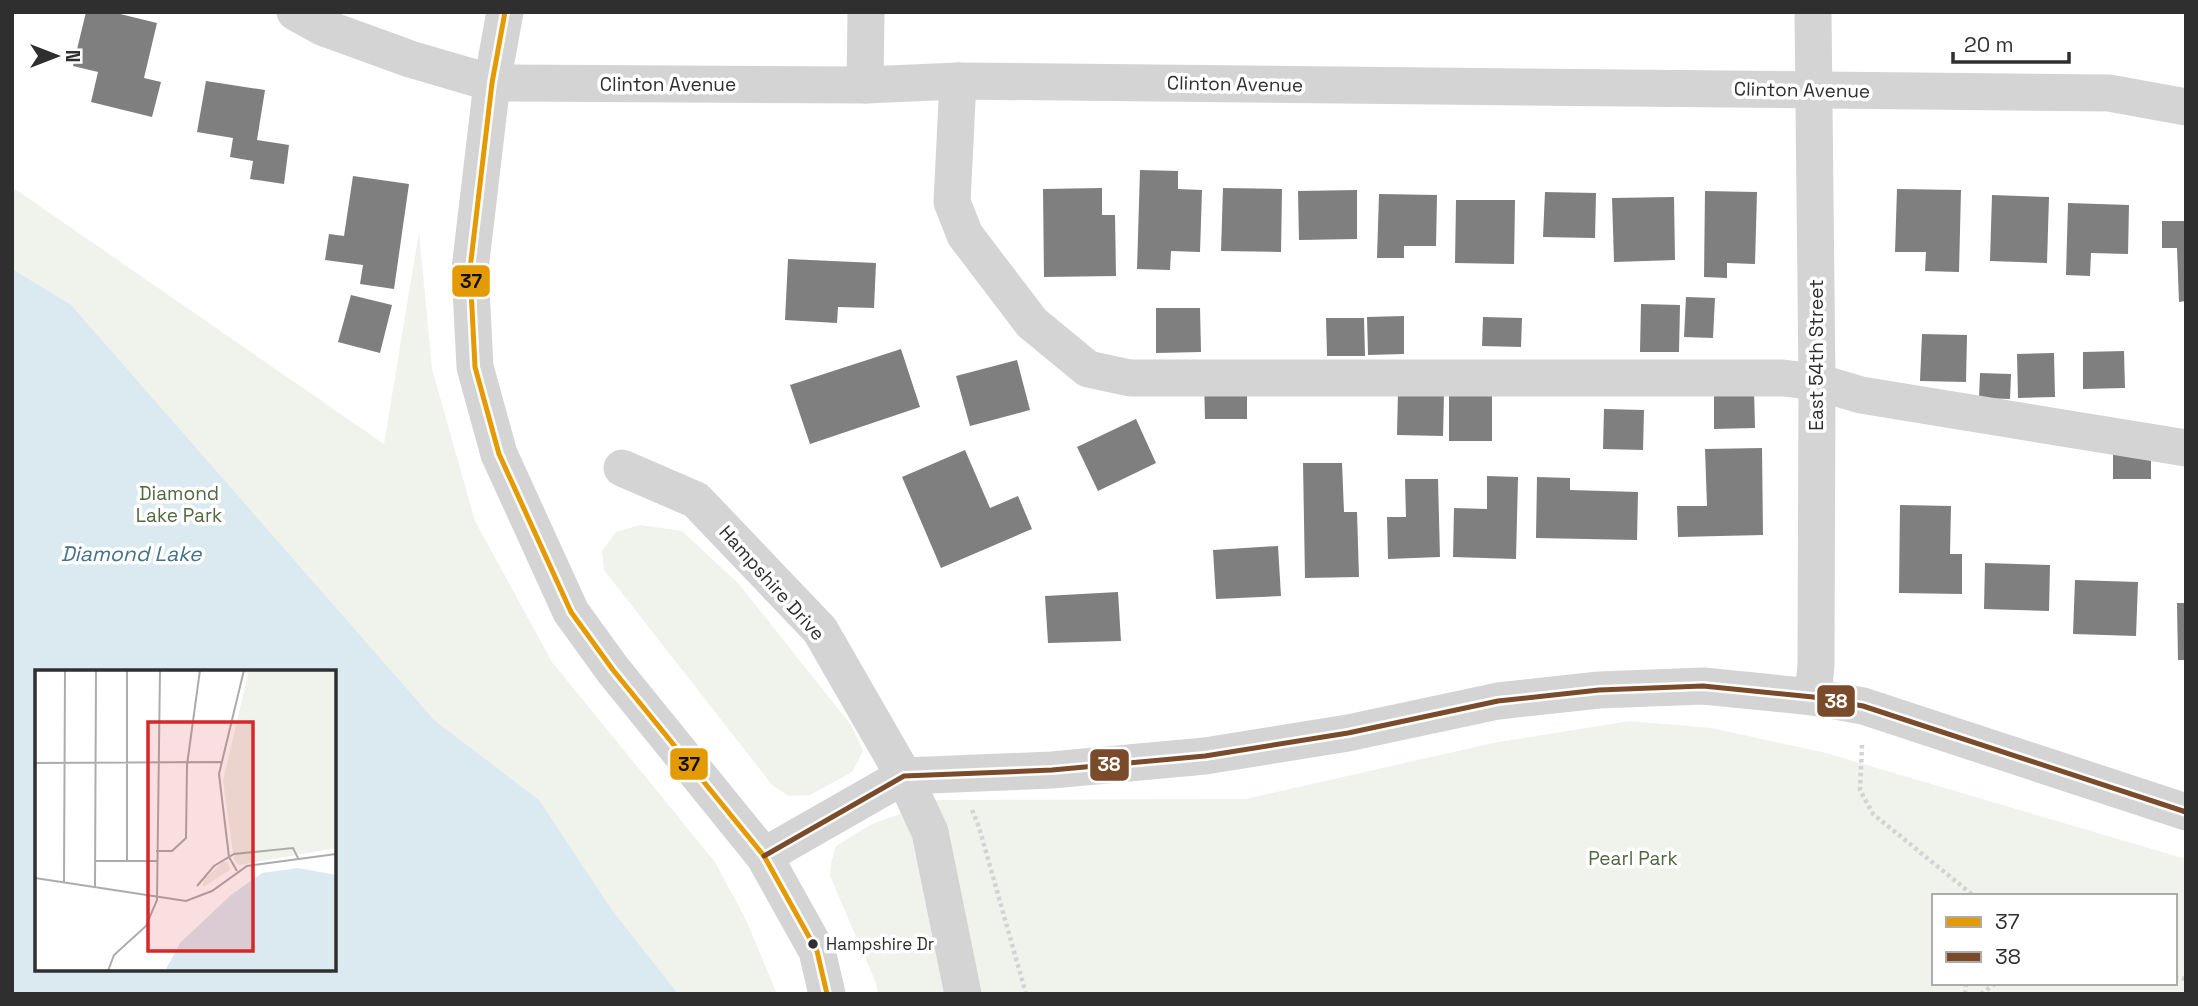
<svg xmlns="http://www.w3.org/2000/svg" width="2198" height="1006" font-family="'Space Grotesk',sans-serif">
<rect width="100%" height="100%" fill="#fff"/>
<g fill="#f0f2ec" fill-rule="evenodd">
<path d="M 12,187 L 384,444 L 419,232 L 432,369 L 475,521 L 552,662 L 715,862 L 746,920 L 777,994 L 12,994 ZM 37,672 L 334,672 L 334,969 L 37,969 Z"/>
<polygon points="640,525 682,531 739,584 851,725 863,751 852,772 810,795 789,796 773,786 604,570 602,551 616,532"/>
<path d="M 1630,721 L 1711,728 L 1826,753 L 2186,859 L 2186,994 L 878,994 L 876,983 L 830,876 L 831,863 L 836,846 L 872,824 L 938,800 L 1246,799 L 1493,743 ZM 1934,896 L 2175,896 L 2175,983 L 1934,983 Z"/>
</g>
<path fill="#dbe9f0" fill-rule="evenodd" d="M 12,269 L 71,305 L 435,721 L 539,800 L 611,909 L 678,994 L 12,994 ZM 37,672 L 334,672 L 334,969 L 37,969 Z"/>
<g fill="#7f7f7f">
<polygon points="86,12 112,12 157,23 144,78 161,82 152,117 91,102 98,72 73,66"/>
<polygon points="206,81 265,90 257,140 289,145 284,184 250,179 253,161 230,157 233,138 197,132"/>
<polygon points="1140,170 1178,171 1178,189 1202,190 1200,252 1171,251 1170,270 1137,269"/>
<polygon points="353,176 409,184 394,289 360,284 363,265 325,260 329,234 344,236"/>
<polygon points="1102,188 1102,215 1115,215 1116,276 1044,277 1043,189"/>
<polygon points="1223,188 1282,189 1281,252 1221,251"/>
<polygon points="1897,189 1961,190 1959,272 1925,271 1926,252 1895,252"/>
<polygon points="1357,190 1357,239 1299,240 1298,191"/>
<polygon points="1705,191 1757,192 1755,264 1727,263 1727,278 1704,277"/>
<polygon points="1545,192 1596,193 1595,238 1543,237"/>
<polygon points="1379,194 1437,195 1436,246 1404,246 1404,258 1377,258"/>
<polygon points="1992,195 2049,197 2047,263 1990,261"/>
<polygon points="1674,197 1675,260 1614,262 1612,198"/>
<polygon points="1456,200 1515,200 1514,264 1455,263"/>
<polygon points="2068,203 2129,205 2128,254 2091,253 2090,276 2066,275"/>
<polygon points="2162,221 2186,221 2186,301 2179,302 2177,248 2162,248"/>
<polygon points="788,259 876,263 874,308 838,307 837,323 785,320"/>
<polygon points="351,295 392,305 380,353 338,342"/>
<polygon points="1686,297 1715,298 1713,338 1684,337"/>
<polygon points="1641,304 1680,305 1679,352 1640,352"/>
<polygon points="1156,308 1200,308 1201,352 1156,353"/>
<polygon points="1404,316 1404,354 1368,355 1367,317"/>
<polygon points="1483,317 1522,318 1521,347 1482,346"/>
<polygon points="1326,318 1364,318 1365,356 1327,356"/>
<polygon points="1922,334 1967,335 1966,382 1920,381"/>
<polygon points="901,349 920,407 810,444 790,385"/>
<polygon points="2124,351 2125,388 2083,389 2083,352"/>
<polygon points="2054,353 2055,397 2018,398 2017,354"/>
<polygon points="1017,360 1030,410 970,426 956,376"/>
<polygon points="1980,373 2011,374 2010,399 1979,398"/>
<polygon points="1247,380 1247,419 1205,419 1204,381"/>
<polygon points="1714,388 1754,388 1755,428 1714,429"/>
<polygon points="1398,391 1444,393 1443,436 1397,435"/>
<polygon points="1492,391 1492,441 1449,441 1449,392"/>
<polygon points="1604,409 1644,410 1643,450 1603,449"/>
<polygon points="1136,419 1156,463 1098,491 1077,447"/>
<polygon points="1762,448 1763,535 1678,537 1677,506 1707,506 1705,449"/>
<rect x="2113" y="448" width="38" height="31"/>
<polygon points="965,450 990,508 1018,496 1032,529 941,568 902,477"/>
<polygon points="1303,463 1342,463 1344,512 1357,512 1359,577 1305,578"/>
<polygon points="1487,476 1518,477 1516,559 1453,557 1454,508 1487,509"/>
<polygon points="1537,477 1570,478 1570,490 1638,492 1637,540 1536,538"/>
<polygon points="1405,479 1438,479 1440,557 1388,559 1387,517 1406,517"/>
<polygon points="1900,505 1951,506 1950,554 1962,554 1962,594 1899,593"/>
<polygon points="1278,546 1281,596 1216,599 1213,550"/>
<polygon points="1985,563 2050,565 2049,611 1984,609"/>
<polygon points="2075,580 2138,582 2136,636 2073,634"/>
<polygon points="1118,592 1121,641 1048,643 1045,596"/>
<polygon points="2177,603 2186,603 2186,660 2178,660"/>
</g>
<g fill="none" stroke-linecap="round" stroke-linejoin="round">
<g stroke="#d3d3d3" stroke-width="4.5" stroke-dasharray="3.5 3.5" stroke-linecap="butt">
<polyline points="1862,745 1860,790 1873,814 1974,896"/>
<polyline points="972,810 979,827 1026,994"/>
<polyline points="2175,977 2186,979"/>
<polyline points="1965,994 1966,983"/>
<polyline points="1981,994 1996,983"/>
</g>
<g stroke="#d4d4d4" stroke-width="37">
<polyline points="295,12 322,27 410,59 492,83 865,85 958,81 2109,93 2186,107"/>
<polyline points="505,12 492,83 470,269 475,367 499,454 571,612 613,670 764,856 817,951 827,994"/>
<polyline points="958,81 952,202 965,235 1032,323 1088,369 1130,378 1783,378 1817,382 1861,395 2186,448"/>
<polyline points="865,85 866,12"/>
<polyline points="622,468 696,500 820,630 904,776 930,832 963,994"/>
<polyline points="1813,697 1816,665 1817,382 1813,12"/>
<polyline points="764,856 904,776 1052,770 1205,756 1348,733 1498,701 1599,690 1703,686 1813,697 1863,706 2186,812"/>
</g>
<g stroke="#fff" stroke-width="10">
<polyline id="bus-1" points="505,12 492,83 470,269 475,367 499,454 571,612 613,670 764,856 817,951 827,994"/>
</g>
<g stroke="#fff" stroke-width="10">
<polyline id="bus-2" points="764,856 904,776 1052,770 1205,756 1348,733 1498,701 1599,690 1703,686 1813,697 1863,706 2186,812"/>
</g>
<use href="#bus-1" stroke="#e39a05" stroke-width="5"/>
<use href="#bus-2" stroke="#7a4b2a" stroke-width="5"/>
</g>
<circle fill="#2f2f2f" stroke="#fff" stroke-width="2.5" cx="813" cy="944" r="6"/>
<g text-anchor="middle" dominant-baseline="central" stroke-width="7" stroke-linejoin="round" paint-order="stroke">
<g font-size="17" fill="#2f2f2f" stroke="#fff" text-anchor="start">
<text x="826" y="944">Hampshire Dr</text>
</g>
<g font-size="19" fill="#2f2f2f" stroke="#fff">
<text x="668" y="84">Clinton Avenue</text>
<text transform="translate(1235 84) rotate(1)">Clinton Avenue</text>
<text transform="translate(1802 90) rotate(1)">Clinton Avenue</text>
<text transform="translate(1816 355) rotate(-90)">East 54th Street</text>
<text transform="translate(772 583) rotate(48)">Hampshire Drive</text>
</g>
<g font-size="19" fill="#536840" stroke="#fff">
<text x="179" y="493">Diamond<tspan x="179" dy="22">Lake Park</tspan></text>
<text x="1633" y="858">Pearl Park</text>
</g>
<g font-size="21" font-style="italic" fill="#44718b" stroke="#fff">
<text x="131" y="553">Diamond Lake</text>
</g>
</g>
<g transform="translate(35 670)">
<rect width="301" height="301" fill="#fff"/>
<path d="M 214,0 L 301,0 L 301,178 L 204,195 L 199,190 L 188,111 ZM 188,192 L 193,192 L 195,200 L 168,217 L 168,210 Z" fill="#f0f2ec"/>
<path d="M 263,198 L 301,205 L 301,301 L 130,301 L 145,273 L 196,225 L 227,203 Z" fill="#dbe9f0"/>
<path fill="none" stroke="#acacac" stroke-width="2" d="M 0,93 L 186,92M 121,181 L 137,181 L 151,168 L 152,95 L 165,0M 92,190 L 92,0M 61,191 L 122,191M 202,201 L 194,187 L 184,104 L 209,0M 0,208 L 151,231 L 177,221 L 212,196 L 301,184M 29,213 L 30,0M 162,216 L 179,196 L 199,184 L 258,178 L 263,188M 60,218 L 61,0M 73,301 L 79,285 L 111,256 L 122,230 L 125,0"/>
<path fill="#d62828" fill-opacity="0.15" stroke="#d62828" stroke-width="3.5" d="M 113,52 L 218,52 L 218,281 L 113,281 Z"/>
<rect width="301" height="301" fill="none" stroke="#2f2f2f" stroke-width="3.5"/>
</g>
<g stroke="#fff" stroke-width="2.5">
<rect x="451" y="264" width="40" height="34" rx="7" fill="#e39a05"/>
<rect x="1816" y="684" width="40" height="34" rx="7" fill="#7a4b2a"/>
<rect x="669" y="747" width="40" height="34" rx="7" fill="#e39a05"/>
<rect x="1089" y="748" width="41" height="34" rx="7" fill="#7a4b2a"/>
</g>
<g font-size="19" text-anchor="middle" font-weight="bold" fill="#fff">
<text x="1836" y="708">38</text>
<text x="1109" y="771">38</text>
</g>
<g font-size="19" text-anchor="middle" font-weight="bold" fill="#111">
<text x="471" y="288">37</text>
<text x="689" y="771">37</text>
</g>
<rect width="2198" height="1006" fill="none" stroke="#2f2f2f" stroke-width="28"/>
<rect x="1932" y="894" width="245" height="91" fill="#ffffff" stroke="#acacac" stroke-width="2"/>
<rect x="1946" y="917" width="35" height="10" fill="#e39a05" stroke="#acacac" stroke-width="2"/>
<text x="1995" y="929" font-size="21" fill="#2f2f2f">37</text>
<rect x="1946" y="952" width="35" height="10" fill="#7a4b2a" stroke="#acacac" stroke-width="2"/>
<text x="1995" y="964" font-size="21" fill="#2f2f2f">38</text>
<g transform="translate(56 56) rotate(90)" stroke="#ffffff" stroke-width="5" paint-order="stroke">
<path d="M0-5L12 26L0 18L-12 26Z" fill="#2f2f2f"/>
<text y="-10" font-size="19" font-weight="bold" text-anchor="middle" fill="#2f2f2f">N</text>
</g>
<path d="M1953 52v10h116v-10" fill="none" stroke="#2f2f2f" stroke-width="3.5"/>
<text x="1964" y="52" font-size="21" fill="#2f2f2f" stroke="#ffffff" stroke-width="5" paint-order="stroke">20 m</text>
</svg>
